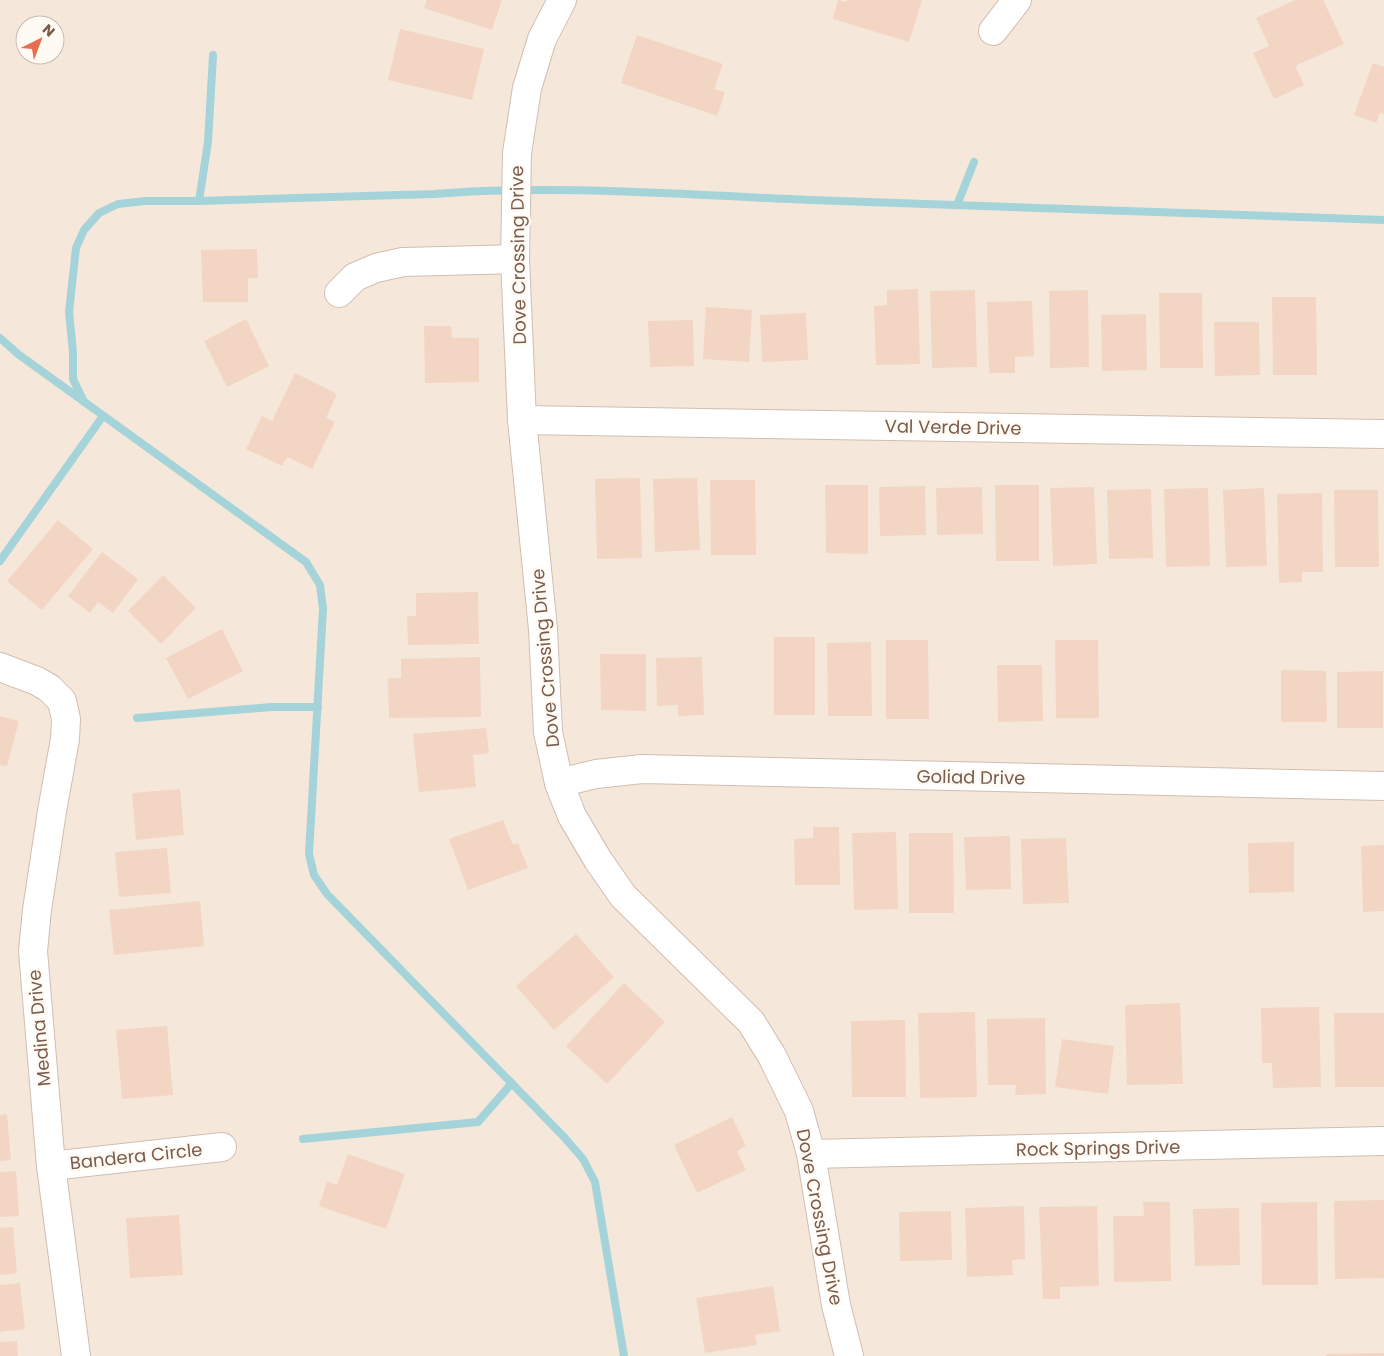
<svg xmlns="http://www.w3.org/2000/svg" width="1384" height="1356" font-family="Poppins,sans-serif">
<rect width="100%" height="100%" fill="#fdf6ec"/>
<path fill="#f5e8da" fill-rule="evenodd" d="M 0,0 L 1384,0 L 1384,1356 L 0,1356 ZM 25,25 L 55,25 L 55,55 L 25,55 Z"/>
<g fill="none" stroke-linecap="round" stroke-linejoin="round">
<g stroke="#a5d3da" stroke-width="8">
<polyline points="199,201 208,142 213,55"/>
<polyline points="957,205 974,162"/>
<polyline points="0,338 18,354 306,562 320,585 323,609 309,854 314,875 327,894 564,1137 583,1159 595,1182 624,1356"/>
<path d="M 84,402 L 73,379 L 73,352 L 69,312 L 76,248 L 84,230 L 99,213 L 118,204 L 145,201 L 199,201 L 434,194 C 559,184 686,195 811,200 C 1002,207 1193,213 1384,220"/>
<polyline points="0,561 103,416"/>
<polyline points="137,718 271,707 318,707"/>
<polyline points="303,1139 478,1122 512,1083"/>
</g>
</g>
<g fill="#f3d5c3">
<polygon points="427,0 502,0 492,30 424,8"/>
<polygon points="838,0 846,2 847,0 922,0 909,42 833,19"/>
<polygon points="1295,0 1323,0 1344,44 1295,66 1304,85 1274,99 1253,53 1269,46 1256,18"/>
<polygon points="400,29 484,49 472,100 388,80"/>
<polygon points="637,35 723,64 714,89 725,92 717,116 621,83"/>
<polygon points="1373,63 1384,67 1384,114 1380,113 1376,123 1354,115"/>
<polygon points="257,249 258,278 248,278 248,302 203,302 201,250"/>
<polygon points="918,289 920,364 876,365 874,306 887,305 887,290"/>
<polygon points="975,290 977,367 932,368 930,291"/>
<polygon points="1088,290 1089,367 1050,368 1049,291"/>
<polygon points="1159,293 1202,293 1203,368 1160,368"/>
<polygon points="1272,297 1316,297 1317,375 1273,375"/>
<polygon points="1032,301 1034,356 1015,357 1015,373 989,373 987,302"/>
<polygon points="706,307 752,310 749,362 703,359"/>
<polygon points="806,313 808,360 762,362 760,315"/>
<polygon points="1146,314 1147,370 1102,371 1101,315"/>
<polygon points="246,319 269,366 227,387 204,341"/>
<polygon points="693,320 694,366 650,367 648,321"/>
<polygon points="1214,322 1259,322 1260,375 1215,376"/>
<polygon points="424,326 451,326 452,338 479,338 479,382 425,383"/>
<polygon points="295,373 337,394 326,418 335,422 312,469 287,457 282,466 246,449 262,416 272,421"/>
<polygon points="640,478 642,558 597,559 595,479"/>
<polygon points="697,478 700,550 655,552 653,479"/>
<polygon points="710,480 755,480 756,555 711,555"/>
<polygon points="825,485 868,485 868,554 826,553"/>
<polygon points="995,485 1039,485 1039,561 996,561"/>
<polygon points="925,486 926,535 880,536 879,487"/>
<polygon points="982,487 983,534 937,535 936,488"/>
<polygon points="1094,487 1097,564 1053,566 1050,488"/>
<polygon points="1208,488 1210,566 1166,567 1164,489"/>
<polygon points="1264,488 1267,566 1226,567 1223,490"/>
<polygon points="1151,489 1153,558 1109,559 1107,490"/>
<polygon points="1334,490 1378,490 1379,567 1335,567"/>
<polygon points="1322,493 1323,572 1302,572 1302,582 1279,583 1277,494"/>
<polygon points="58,520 93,549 42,610 7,581"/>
<polygon points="102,552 138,579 113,613 98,602 90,613 68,596"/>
<polygon points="163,575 196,608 161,644 128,611"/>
<polygon points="478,592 479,644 408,645 407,616 416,616 416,593"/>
<polygon points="222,629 243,671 188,699 166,658"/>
<rect x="774" y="637" width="41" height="78"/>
<polygon points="886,640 928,640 929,719 886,719"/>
<polygon points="1055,640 1098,640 1099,718 1056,718"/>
<polygon points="871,642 872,716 828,716 827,643"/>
<polygon points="600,654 646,654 646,711 601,710"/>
<polygon points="480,657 481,717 389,718 388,678 401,678 401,659"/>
<polygon points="702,657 704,715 678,716 678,705 657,706 656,658"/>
<polygon points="997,665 1042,665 1043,721 998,722"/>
<polygon points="1281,670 1326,671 1327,722 1281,722"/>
<polygon points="1383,671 1383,728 1337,728 1337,672"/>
<polygon points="0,716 19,721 7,766 0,765"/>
<polygon points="486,728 489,753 473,755 476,787 419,792 413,734"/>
<polygon points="180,789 184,835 136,840 132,793"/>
<polygon points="503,820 513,845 518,843 528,868 468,890 449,839"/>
<polygon points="813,827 839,827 840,885 795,885 794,839 813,838"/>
<polygon points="896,832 898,909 854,910 852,833"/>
<polygon points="909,833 953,833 954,913 909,913"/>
<polygon points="1010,836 1011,889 966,890 964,837"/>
<polygon points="1066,838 1069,903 1023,904 1021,839"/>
<polygon points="1294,842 1294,892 1249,893 1248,843"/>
<polygon points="1384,845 1384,911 1363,912 1361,846"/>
<polygon points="167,848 171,893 119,897 115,852"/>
<polygon points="200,901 204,946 114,955 109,910"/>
<polygon points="576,934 614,977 554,1030 516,986"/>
<polygon points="624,983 665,1022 607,1084 566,1046"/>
<polygon points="1180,1003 1183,1084 1127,1085 1125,1005"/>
<polygon points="1319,1007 1321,1087 1273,1088 1272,1063 1262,1063 1261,1008"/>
<polygon points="975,1012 977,1097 920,1098 918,1013"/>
<polygon points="1334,1013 1384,1013 1384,1087 1335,1087"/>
<polygon points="1045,1018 1046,1094 1015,1095 1016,1085 988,1085 987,1019"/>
<polygon points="905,1020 906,1097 852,1097 851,1021"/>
<polygon points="167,1026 173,1095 122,1099 116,1030"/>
<polygon points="1062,1039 1114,1046 1108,1094 1055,1087"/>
<polygon points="7,1114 11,1160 0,1161 0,1115"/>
<polygon points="732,1117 746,1146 737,1151 746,1170 697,1193 674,1145"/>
<polygon points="348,1154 405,1174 386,1229 319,1206 327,1181 337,1185"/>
<polygon points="16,1171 19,1216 0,1217 0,1172"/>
<polygon points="1384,1200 1384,1278 1335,1279 1334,1201"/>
<polygon points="1143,1202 1170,1202 1171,1281 1114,1282 1113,1216 1144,1216"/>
<polygon points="1317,1202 1318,1285 1262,1285 1261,1203"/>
<polygon points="1024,1206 1025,1259 1012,1260 1013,1275 967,1277 965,1208"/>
<polygon points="1097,1206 1099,1286 1060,1287 1060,1299 1043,1299 1039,1207"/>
<polygon points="1239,1208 1240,1265 1195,1266 1193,1209"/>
<polygon points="951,1211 952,1260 900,1261 899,1212"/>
<polygon points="179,1215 183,1275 130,1278 126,1218"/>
<polygon points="13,1227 17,1273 0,1275 0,1228"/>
<polygon points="20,1283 25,1329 0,1332 0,1285"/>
<polygon points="773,1286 780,1331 755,1335 757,1345 705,1353 696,1298"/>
<polygon points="17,1341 18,1356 0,1356 0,1342"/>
<polygon points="1384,1353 1384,1356 1326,1356 1326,1354"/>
</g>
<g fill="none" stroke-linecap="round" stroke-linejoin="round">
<g stroke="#d1beb0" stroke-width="30">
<g id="street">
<polyline points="562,0 542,39 527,88 517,153 515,259 522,420 543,629 548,732 559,783 572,816 598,860 623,896 751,1022 772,1056 799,1111 811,1154 836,1305 849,1356"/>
<polyline points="993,31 1017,0"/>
<polyline points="339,293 355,277 376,268 403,262 515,259"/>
<polyline points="522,420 1384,434"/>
<polyline points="0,667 37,681 49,688 62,701 66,719 65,739 52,811 37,910 33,951 51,1166 76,1356"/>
<polyline points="559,783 596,774 642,769 1384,786"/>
<polyline points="811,1154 1384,1141"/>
<polyline points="51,1166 222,1147"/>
</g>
</g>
<use href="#street" stroke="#fff" stroke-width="28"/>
</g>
<g text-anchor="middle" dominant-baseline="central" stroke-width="5" stroke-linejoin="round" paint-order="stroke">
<g font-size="18" fill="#7a5c4d" stroke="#fffaf3">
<text transform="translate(518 255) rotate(-91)">Dove Crossing Drive</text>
<text transform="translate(953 427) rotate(1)">Val Verde Drive</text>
<text transform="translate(545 658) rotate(-95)">Dove Crossing Drive</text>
<text transform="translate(971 777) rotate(1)">Goliad Drive</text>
<text transform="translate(39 1028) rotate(-95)">Medina Drive</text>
<text transform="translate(1098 1148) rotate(-1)">Rock Springs Drive</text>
<text transform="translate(136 1156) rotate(-6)">Bandera Circle</text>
<text transform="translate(820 1217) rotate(79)">Dove Crossing Drive</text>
</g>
</g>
<g transform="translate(40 40) rotate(42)"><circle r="24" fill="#fffaf3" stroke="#cabbb1"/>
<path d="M0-4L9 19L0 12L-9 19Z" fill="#e76f51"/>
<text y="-8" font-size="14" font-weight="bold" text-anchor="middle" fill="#7a5c4d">N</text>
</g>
</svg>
